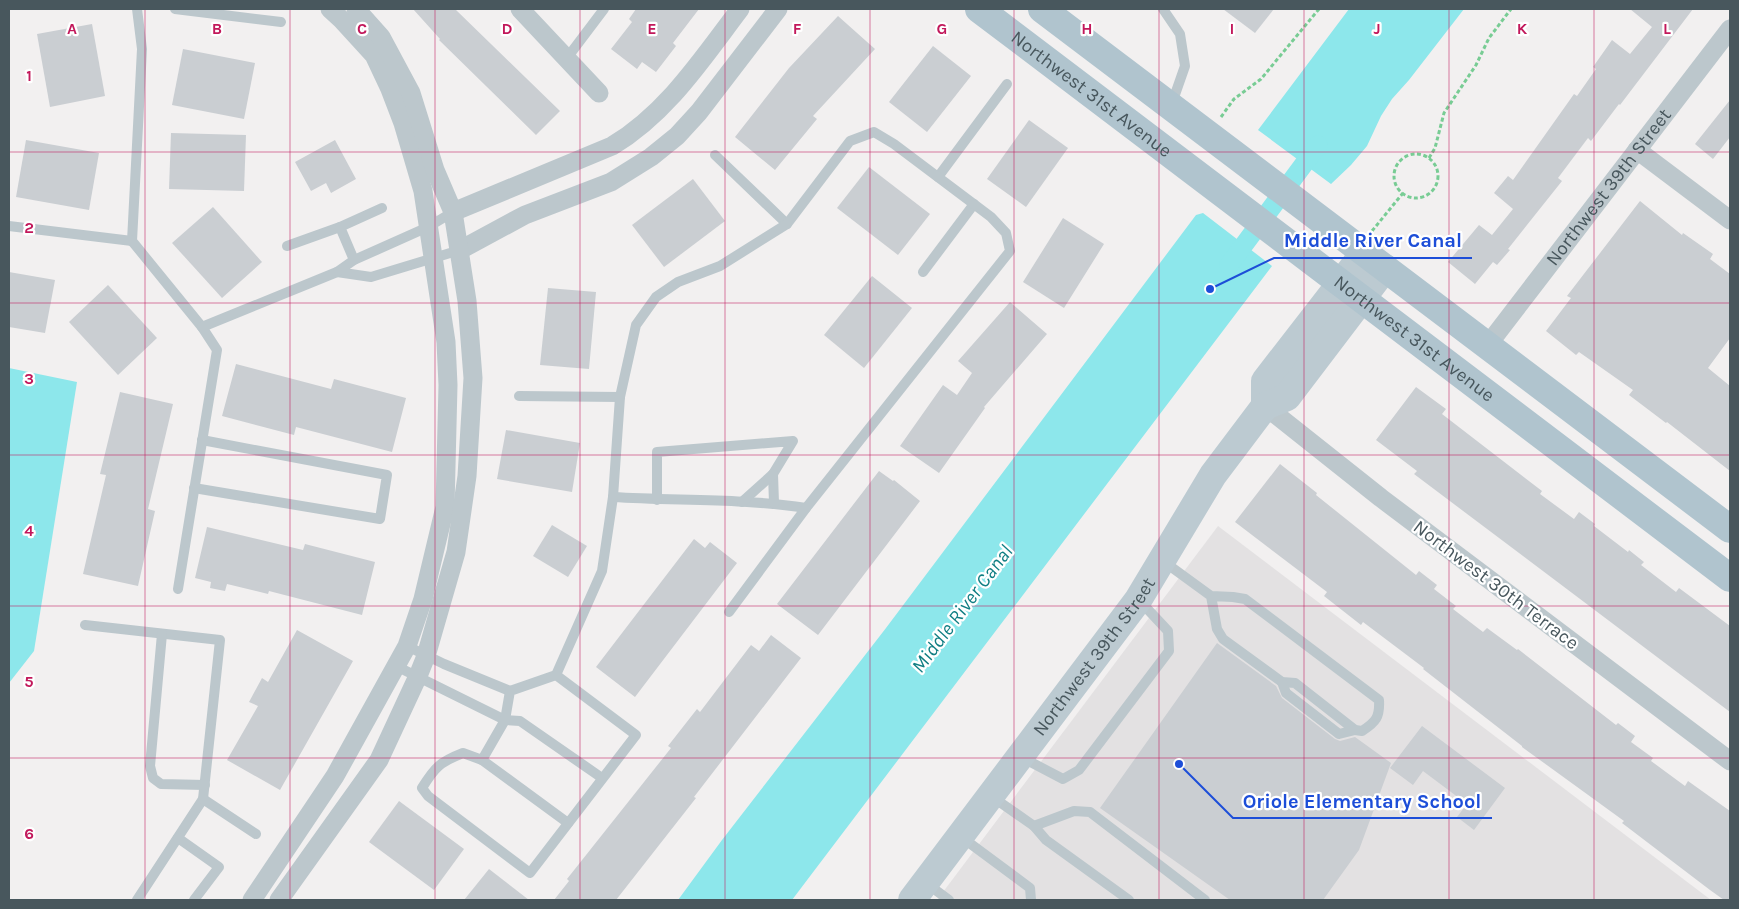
<svg xmlns="http://www.w3.org/2000/svg" width="1739" height="909" font-family="Karla,sans-serif">
<rect width="100%" height="100%" fill="#f2f0f0"/>
<polygon fill="#e3e1e2" points="1218,526 1711,900 937,900"/>
<g fill="#8de7eb">
<polygon points="1349,9 1464,9 1409,80 1392,99 1381,116 1367,146 1351,165 1331,184 1258,130"/>
<polygon points="1203,213 1272,266 792,900 678,900 722,840 886,628 1196,215"/>
<polygon points="9,368 77,382 34,651 9,683"/>
</g>
<g fill="none" stroke-linecap="round" stroke-linejoin="round">
<polyline stroke="#8de7eb" stroke-width="19" points="1229,265 1318,145"/>
</g>
<g fill="#caced2">
<polygon points="413,9 455,9 560,111 536,135 439,40 440,39"/>
<polygon points="636,9 699,9 673,43 676,46 656,72 642,62 637,69 611,49 632,22 629,19"/>
<polygon points="1223,9 1274,9 1255,33"/>
<polygon points="1630,9 1693,9 1620,105 1619,104 1591,141 1588,138 1558,178 1562,181 1508,249 1510,250 1497,265 1493,262 1475,284 1448,262 1479,225 1492,235 1513,209 1494,193 1508,176 1513,180 1574,94 1577,96 1596,69 1593,67 1612,40 1630,54 1652,27"/>
<polygon points="838,16 875,49 813,116 817,119 775,170 735,137 789,68"/>
<polygon points="92,24 105,96 50,107 37,34"/>
<polygon points="933,46 971,76 927,132 889,102"/>
<polygon points="183,49 255,63 244,119 172,105"/>
<polygon points="1730,100 1730,137 1713,159 1695,144"/>
<polygon points="1029,120 1068,148 1026,207 987,179"/>
<polygon points="171,133 246,135 244,191 169,189"/>
<polygon points="26,140 99,153 89,210 16,197"/>
<polygon points="335,140 356,179 331,193 326,183 311,191 295,162"/>
<polygon points="869,167 930,214 898,255 837,208"/>
<polygon points="693,179 725,221 664,267 632,225"/>
<polygon points="1640,201 1682,235 1683,233 1713,254 1710,259 1730,274 1730,338 1708,368 1730,386 1730,471 1667,422 1666,423 1629,395 1633,390 1579,352 1576,355 1546,331 1571,298 1567,296"/>
<polygon points="213,207 262,262 222,298 172,243"/>
<polygon points="1063,218 1104,244 1064,308 1023,282"/>
<polygon points="9,272 55,280 45,333 9,327"/>
<polygon points="872,276 912,308 864,368 824,335"/>
<polygon points="108,285 157,338 118,375 69,322"/>
<polygon points="548,288 596,292 589,369 540,365"/>
<polygon points="1010,302 1047,334 984,407 985,408 939,473 900,446 943,385 957,395 972,373 958,361"/>
<polygon points="236,364 331,389 334,379 406,398 392,452 296,427 294,435 222,416"/>
<polygon points="1416,387 1446,409 1442,414 1542,491 1540,494 1574,519 1579,512 1595,524 1594,526 1628,552 1629,550 1644,562 1641,565 1676,592 1679,588 1730,626 1730,712 1414,474 1417,471 1376,440"/>
<polygon points="120,392 173,404 148,509 155,511 138,586 83,574 106,475 100,474"/>
<polygon points="506,430 580,443 572,492 497,479"/>
<polygon points="1280,464 1317,493 1316,495 1416,575 1419,571 1437,585 1434,589 1456,606 1453,609 1483,632 1487,628 1517,650 1518,649 1616,725 1618,723 1635,736 1631,742 1653,758 1651,761 1685,786 1688,781 1730,811 1730,900 1724,900 1710,890 1622,823 1624,821 1522,747 1522,746 1423,669 1424,668 1363,622 1361,625 1324,596 1327,592 1235,522"/>
<polygon points="879,471 893,481 894,480 920,501 818,635 777,604"/>
<polygon points="552,525 587,546 568,577 533,556"/>
<polygon points="207,527 303,550 305,544 375,562 362,615 269,591 268,594 227,584 225,591 210,588 211,582 195,578"/>
<polygon points="694,539 705,548 710,542 737,563 635,697 596,667"/>
<polygon points="297,630 353,661 280,790 227,760 258,706 249,702 262,678 268,682"/>
<polygon points="771,635 801,658 694,797 696,798 616,900 554,900 569,881 567,879 671,748 668,746 697,709 700,712 751,645 759,651"/>
<polygon points="1217,643 1276,686 1282,698 1335,739 1340,741 1355,737 1391,763 1359,850 1323,900 1230,900 1100,808"/>
<polygon points="1422,726 1505,788 1474,830 1457,817 1467,804 1423,771 1413,785 1390,768"/>
<polygon points="399,801 464,849 434,890 369,842"/>
<polygon points="489,869 529,900 464,900"/>
</g>
<g fill="none" stroke-linecap="round" stroke-linejoin="round">
<g stroke="#78cc94" stroke-width="3" stroke-dasharray="4 2.5" stroke-linecap="butt">
<polyline points="1221,117 1234,99 1261,79 1319,9"/>
<circle cx="1416" cy="176" r="22"/>
<polyline points="1429,158 1435,148 1444,113 1476,65 1489,38 1511,9"/>
<polyline points="1372,231 1403,193"/>
</g>
<g stroke="#bcc7cc" stroke-width="10">
<polyline points="137,9 142,49 132,241 202,327"/>
<polyline points="175,9 281,22"/>
<polyline points="1163,9 1180,34 1185,66 1171,106"/>
<polyline points="567,58 604,9"/>
<polyline points="715,155 787,224"/>
<polyline points="938,177 1007,84"/>
<polyline points="453,212 428,227 354,260 337,272 371,277 460,250"/>
<polyline points="9,226 132,241"/>
<polyline points="287,246 340,227"/>
<polyline points="354,260 340,227 382,208"/>
<polyline points="923,272 974,204"/>
<polyline points="519,396 620,397"/>
<polyline points="194,488 380,519 387,475 202,440"/>
<path d="M 613,497 C 677,501 742,498 806,508"/>
<polyline points="657,500 657,452 793,441 773,474 774,503"/>
<polyline points="742,502 773,474"/>
<path d="M 1163,561 L 1211,596 L 1233,597 L 1245,599 L 1379,700 C 1380,717 1376,722 1362,731 L 1355,730 L 1295,683 L 1282,682 L 1223,639 L 1217,629 L 1211,596"/>
<polyline points="178,589 217,350 202,327 337,272"/>
<polyline points="85,625 220,640 203,799 137,900"/>
<polyline points="162,634 150,766 153,778 161,784 205,785"/>
<polyline points="407,646 444,664 510,691"/>
<polyline points="396,666 505,720 520,721 602,778"/>
<path d="M 556,675 L 636,735 L 530,873 L 428,796 L 422,788 C 435,767 440,762 463,753 L 482,760 L 505,720 L 510,691 L 556,675 L 602,571 L 613,497 L 620,397 L 636,325 L 656,297 L 678,282 L 720,266 L 787,224 L 850,141 L 874,132 L 894,144 L 991,217 L 1006,233 L 1010,251 L 806,508 L 729,612"/>
<polyline points="1282,682 1286,693 1339,734 1355,730"/>
<polyline points="1021,757 1063,779 1079,770 1169,651 1168,631 1139,600"/>
<polyline points="482,760 568,823"/>
<polyline points="991,796 1034,826 1046,840 1129,900"/>
<polyline points="203,799 256,834"/>
<polyline points="1034,826 1074,811 1090,812 1205,900"/>
<polyline points="960,836 1030,888 1031,900"/>
<polyline points="178,838 219,867 194,900"/>
<polyline points="926,883 949,900"/>
</g>
<g stroke="#bcc7cc" stroke-width="19">
<polyline points="520,9 599,93"/>
<polyline points="1637,150 1730,220"/>
<path d="M 453,212 L 612,146 C 667,113 702,59 740,9"/>
<polyline points="460,250 525,215 611,182 651,157 677,136 699,112 778,9"/>
<path id="s1" d="M 1487,346 L 1730,29"/>
<polyline points="1265,406 1381,498 1730,761"/>
<polyline points="252,900 335,776 407,646 423,599 445,507 448,385 446,342 423,191 403,123 390,89 374,55 342,20 330,9"/>
<polyline points="279,900 379,760 418,676 426,656 456,552 467,476 473,378 467,301 453,212 435,170 411,93 381,37 356,9"/>
</g>
<g stroke="#bccad1" stroke-width="28">
<polyline points="1265,406 1265,381 1365,252"/>
<path id="s2" d="M 912,900 L 1138,600 L 1213,475 L 1265,406 L 1287,397 L 1385,268"/>
</g>
<g stroke="#b0c4ce" stroke-width="28">
<path id="s3" d="M 979,9 L 1730,578"/>
<polyline points="1042,9 1730,529"/>
</g>
</g>
<path fill="none" stroke="#c2185b" stroke-width="1" stroke-opacity="0.55" d="M 145,9 L 145,900M 290,9 L 290,900M 435,9 L 435,900M 580,9 L 580,900M 725,9 L 725,900M 870,9 L 870,900M 1014,9 L 1014,900M 1159,9 L 1159,900M 1304,9 L 1304,900M 1449,9 L 1449,900M 1594,9 L 1594,900M 9,152 L 1730,152M 9,303 L 1730,303M 9,455 L 1730,455M 9,606 L 1730,606M 9,758 L 1730,758"/>
<g text-anchor="middle" dominant-baseline="central" stroke-width="4.5" stroke-linejoin="round" paint-order="stroke">
<g font-size="19" fill="#48575d" stroke="#fff">
<text stroke="none"><textPath href="#s3" startOffset="141">Northwest 31st Avenue</textPath></text>
<text stroke="none"><textPath href="#s1" startOffset="200">Northwest 39th Street</textPath></text>
<text stroke="none"><textPath href="#s3" startOffset="546">Northwest 31st Avenue</textPath></text>
<text transform="translate(1496 585) rotate(37)">Northwest 30th Terrace</text>
<text stroke="none"><textPath href="#s2" startOffset="304">Northwest 39th Street</textPath></text>
</g>
<g font-size="20" font-style="italic" fill="#107e83" stroke="#fff">
<text transform="translate(962 609) rotate(-53)">Middle River Canal</text>
</g>
</g>
<g font-size="16" text-anchor="middle" font-weight="bold" fill="#c2185b" stroke="#fff" stroke-width="4.5" stroke-linejoin="round" paint-order="stroke">
<text x="72" y="34">A</text>
<text x="217" y="34">B</text>
<text x="362" y="34">C</text>
<text x="507" y="34">D</text>
<text x="652" y="34">E</text>
<text x="797" y="34">F</text>
<text x="942" y="34">G</text>
<text x="1087" y="34">H</text>
<text x="1232" y="34">I</text>
<text x="1377" y="34">J</text>
<text x="1522" y="34">K</text>
<text x="1667" y="34">L</text>
<text x="29" y="81">1</text>
<text x="29" y="233">2</text>
<text x="29" y="384">3</text>
<text x="29" y="536">4</text>
<text x="29" y="687">5</text>
<text x="29" y="839">6</text>
</g>
<path fill="none" stroke="#1d4ed8" stroke-width="2" d="M1210 289L1274 258H1472M1179 764L1233 818H1492"/>
<g fill="#1d4ed8" stroke="#fff" stroke-width="2">
<circle cx="1210" cy="289" r="5"/>
<circle cx="1179" cy="764" r="5"/>
</g>
<g font-size="20" text-anchor="middle" font-weight="bold" fill="#1d4ed8" stroke="#fff" stroke-width="4.5" stroke-linejoin="round" paint-order="stroke">
<text x="1373" y="247">Middle River Canal</text>
<text x="1362" y="808">Oriole Elementary School</text>
</g>
<rect width="1739" height="909" fill="none" stroke="#48575d" stroke-width="20"/>
</svg>
